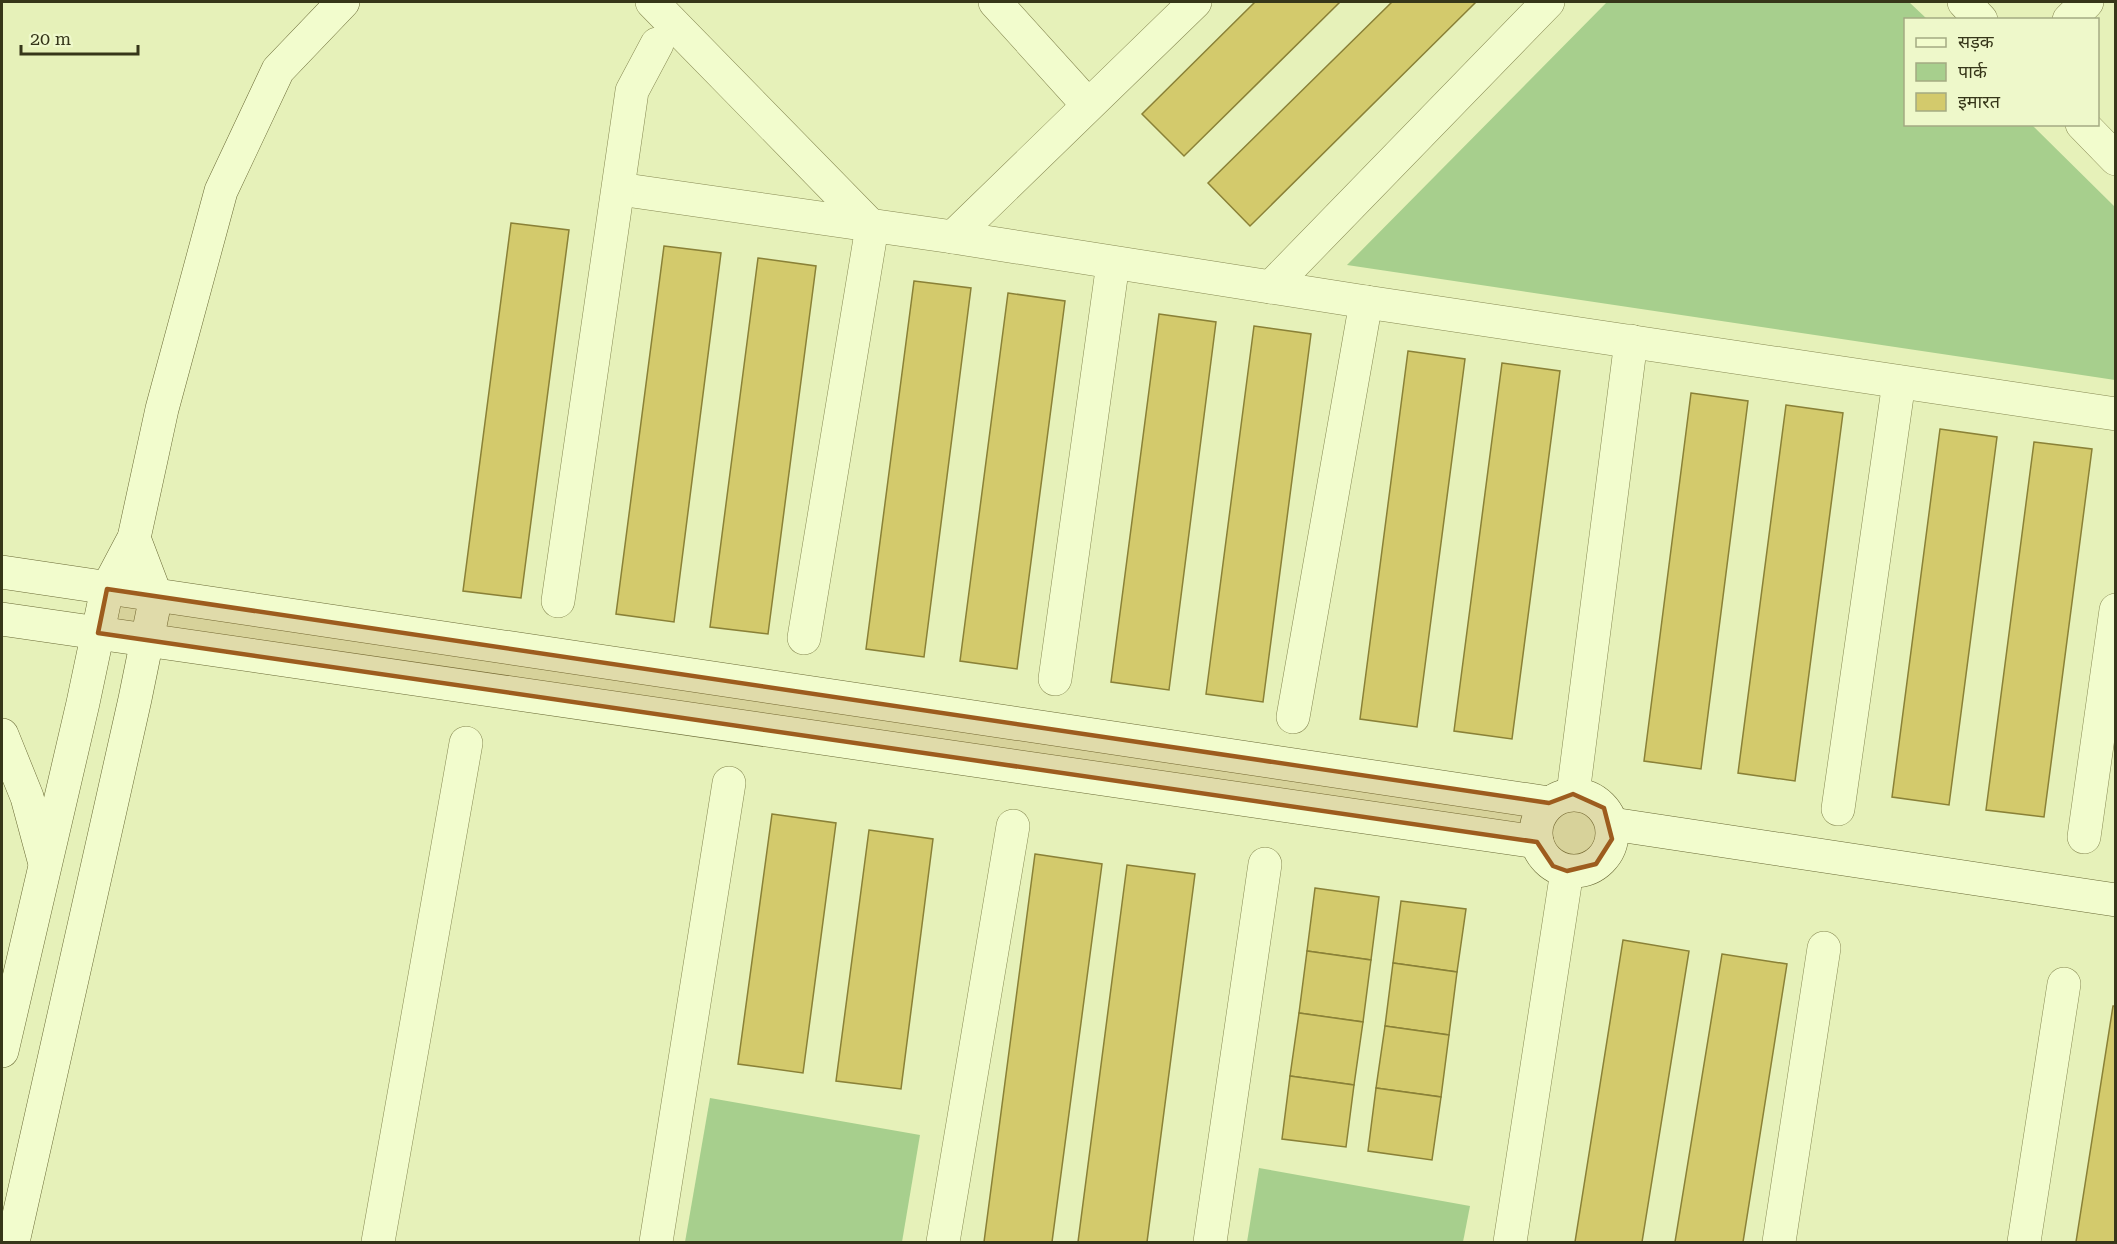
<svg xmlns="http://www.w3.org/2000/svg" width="2117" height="1244" font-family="'Roboto Serif','Noto Sans Devanagari',serif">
<rect width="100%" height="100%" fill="#e6f1b9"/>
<g fill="#a7cf8d">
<polygon points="1607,2 1909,2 1927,19 1906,20 1906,124 2032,125 2115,207 2115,380 1347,265"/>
<polygon points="710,1098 920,1135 902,1242 685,1242"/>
<polygon points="1259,1168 1470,1206 1463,1242 1247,1242"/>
</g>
<g fill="#d3ca6c" stroke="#8a8137" stroke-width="1.5">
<polygon points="1255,2 1340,2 1184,156 1142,114"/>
<polygon points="1392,2 1476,2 1250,226 1208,183"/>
<polygon points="511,223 569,230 521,598 463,591"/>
<polygon points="664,246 721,253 674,622 616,614"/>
<polygon points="758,258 816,266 768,634 710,627"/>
<polygon points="914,281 971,288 924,657 866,649"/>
<polygon points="1008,293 1065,301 1017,669 960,661"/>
<polygon points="1159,314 1216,322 1169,690 1111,682"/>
<polygon points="1254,326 1311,334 1263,702 1206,694"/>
<polygon points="1408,351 1465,359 1417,727 1360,719"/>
<polygon points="1502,363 1560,371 1512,739 1454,731"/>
<polygon points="1691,393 1748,401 1701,769 1644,761"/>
<polygon points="1786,405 1843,413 1795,781 1738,773"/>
<polygon points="1940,429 1997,437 1949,805 1892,797"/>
<polygon points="2034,442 2092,449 2044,817 1986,810"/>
<polygon points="772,814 836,823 803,1073 738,1064"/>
<polygon points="869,830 933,839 901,1089 836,1081"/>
<polygon points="1035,854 1102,864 1052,1242 984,1242"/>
<polygon points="1127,865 1195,874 1147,1242 1078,1242"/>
<polygon points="1315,888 1379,897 1371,960 1307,951"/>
<polygon points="1401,901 1466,909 1457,972 1393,963"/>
<polygon points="1623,940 1689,951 1642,1242 1575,1242"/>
<polygon points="1307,951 1371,960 1363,1022 1299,1013"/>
<polygon points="1722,954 1787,964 1743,1242 1675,1242"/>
<polygon points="1393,963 1457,972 1449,1035 1385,1026"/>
<polygon points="2113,1006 2116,1006 2116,1242 2076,1242"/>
<polygon points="1299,1013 1363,1022 1354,1085 1290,1076"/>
<polygon points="1385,1026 1449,1035 1441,1097 1376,1088"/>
<polygon points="1290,1076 1354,1085 1346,1147 1282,1139"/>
<polygon points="1376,1088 1441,1097 1432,1160 1368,1151"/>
</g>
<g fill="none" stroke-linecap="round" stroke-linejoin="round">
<g stroke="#878953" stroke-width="34">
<g id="street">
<polyline points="652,2 872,227 804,638"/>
<polyline points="995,2 1088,105"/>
<polyline points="1964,2 1981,20"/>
<polyline points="2069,20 2087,2"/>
<polyline points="2082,124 2116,159"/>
<polyline points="619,189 953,237 1366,302 2116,414"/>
<polyline points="953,237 1195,2"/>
<polyline points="1271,287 1548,2"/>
<polyline points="558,601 632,91 657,44"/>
<polyline points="1055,679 1113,263"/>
<polyline points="1293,717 1366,302"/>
<polyline points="1573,794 1631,341"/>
<polyline points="1838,809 1899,382"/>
<polyline points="2084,837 2116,610"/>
<polyline points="378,1242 466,743"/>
<polyline points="656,1242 729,783"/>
<polyline points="943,1242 1013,826"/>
<polyline points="1210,1242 1265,864"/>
<polyline points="1510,1242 1567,871"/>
<polyline points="1779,1242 1824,948"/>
<polyline points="2024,1242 2064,984"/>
</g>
</g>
<g stroke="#6a6a36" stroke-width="34">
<g id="secondary">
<polyline points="2,572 1549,803"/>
<polyline points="2,619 1537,842"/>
<polyline points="2,735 27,797 44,860"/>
<circle cx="1574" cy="833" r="38"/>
<polyline points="1612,824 2116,900"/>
<polyline points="2,1051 83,703 107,589 134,538 162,409 221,191 278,70 343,2"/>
<polyline points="13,1242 135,699 156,596 134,538"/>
</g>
</g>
<use href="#street" stroke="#f2fccd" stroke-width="33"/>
<use href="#secondary" stroke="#f2fccd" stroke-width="33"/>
</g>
<path fill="#9d5c1e" fill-opacity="0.2" stroke="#9d5c1e" stroke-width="4.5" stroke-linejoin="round" d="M 107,589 L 1549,803 L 1573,794 L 1604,808 L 1612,839 L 1596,864 L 1567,871 L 1553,866 L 1537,842 L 98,633 Z"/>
<rect width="2117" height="1244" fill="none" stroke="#363619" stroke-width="6"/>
<rect x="1904" y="18" width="195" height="108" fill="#eef8ca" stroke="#a4aa83" stroke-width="1.5"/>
<rect x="1916" y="38" width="30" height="9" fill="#f2fccd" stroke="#a4aa83" stroke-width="1.5"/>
<text x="1958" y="48" font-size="18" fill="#363619">सड़क</text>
<rect x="1916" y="63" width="30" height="18" fill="#a7cf8d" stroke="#a4aa83" stroke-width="1.5"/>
<text x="1958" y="78" font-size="18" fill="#363619">पार्क</text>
<rect x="1916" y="93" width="30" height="18" fill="#d3ca6c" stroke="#a4aa83" stroke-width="1.5"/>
<text x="1958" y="108" font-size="18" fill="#363619">इमारत</text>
<path d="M21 45v9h117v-9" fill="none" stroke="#363619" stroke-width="3"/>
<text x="30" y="45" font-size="18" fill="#363619" stroke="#eef8ca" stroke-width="4.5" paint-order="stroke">20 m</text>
</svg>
